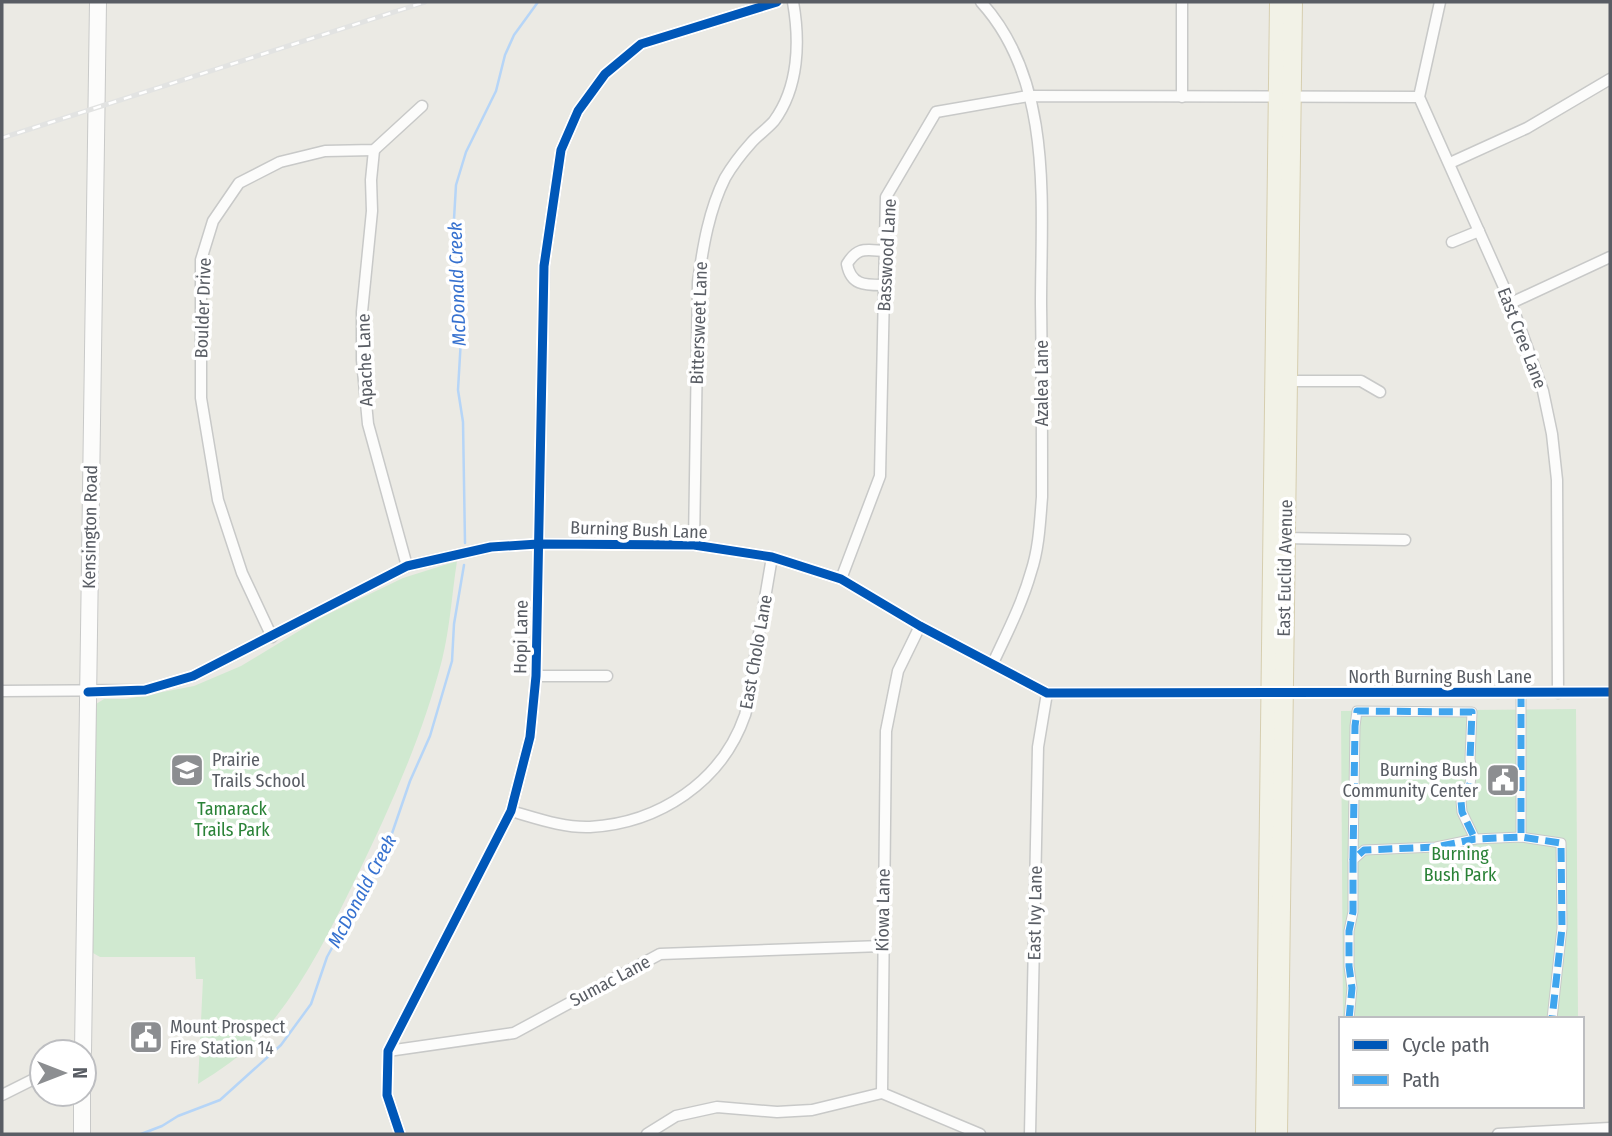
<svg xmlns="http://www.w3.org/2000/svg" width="1612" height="1136" font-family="'Fira Sans Condensed',sans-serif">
<rect width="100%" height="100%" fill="#ebeae4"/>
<g fill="#d0e9d0">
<path d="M 457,561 C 452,593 450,628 442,660 C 422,738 389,810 354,882 C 327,937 299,994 257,1039 C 240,1057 219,1071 198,1084 L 203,979 L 196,979 L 195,957 L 100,957 L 93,953 L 91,944 L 96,704 L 104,699 L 126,699 L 194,686 L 241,666 L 322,617 L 403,578 Z"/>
<polygon points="1576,709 1578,1019 1343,1019 1341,711"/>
</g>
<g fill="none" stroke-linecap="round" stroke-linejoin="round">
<g stroke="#b6d5f7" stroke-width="2.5">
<polyline points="465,543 463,422 458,390 462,321 452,253 456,185 466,152 496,91 505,55 514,35 538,2"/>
<polyline points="141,1134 162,1126 178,1116 220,1100 281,1045 311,1004 327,957 352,911 364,896 388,845 410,781 430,736 452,661 454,624 464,565"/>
</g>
<g stroke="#c8c9c8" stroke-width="11">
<g id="pedestrian">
<polyline points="1521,693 1521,837"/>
<polyline points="1353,860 1355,726 1357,711 1472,712 1470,759 1472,770 1470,784 1461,801 1462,812 1475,839"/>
<polyline points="1349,1019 1352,988 1349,966 1349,931 1353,912 1353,860 1364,850 1436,847 1475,839 1521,837 1561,843 1562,928 1552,1019"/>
</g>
</g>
<g stroke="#c8c9c8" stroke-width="13">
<g id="minor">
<path d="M 981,2 C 1054,82 1041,204 1041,304 C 1042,368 1042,433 1042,497 C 1040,522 1039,548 1031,572 C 1022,604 1007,633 993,663"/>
<polyline points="1182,2 1182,97"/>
<polyline points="1440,2 1419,97 1511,303 1543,391 1552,434 1557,480 1558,693"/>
<polyline points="374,150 371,180 372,211 362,312 362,360 368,424 407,566"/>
<polyline points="1450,163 1527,128 1610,79"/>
<polyline points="1452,242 1479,231"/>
<path d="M 884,285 C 866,285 851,286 847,264 C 858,246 866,250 885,251"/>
<polyline points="1511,303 1610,257"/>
<polyline points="1285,381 1361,381 1380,392"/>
<polyline points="1282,538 1405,540"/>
<path d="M 694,545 L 698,282 C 703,246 709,210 725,178 C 732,166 742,153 751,143 C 758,135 767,129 774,121 C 799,87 800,41 793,2"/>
<polyline points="841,579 880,476 886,197 936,112 1028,96 1419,97"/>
<polyline points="272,637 242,573 218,500 201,398 201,260 213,221 239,183 280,162 325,151 374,150 422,106"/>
<polyline points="536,676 607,676"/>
<polyline points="2,691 145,690 193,676 407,566 491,547 538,544 694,545 772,557 841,579 920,626 1047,693 1610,692"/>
<path d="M 511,811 C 536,818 563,828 590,827 C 659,823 722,782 745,715 C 750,699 751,680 754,663 C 760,628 766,592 772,557"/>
<polyline points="388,1051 514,1033 660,954 882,946"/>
<polyline points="882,1093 886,731 898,671 920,626"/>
<polyline points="882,1093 980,1134"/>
<polyline points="2,1095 42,1075"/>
<polyline points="400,1134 387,1095 388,1051 511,811 530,737 536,676 544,266 561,150 578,111 605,74 641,44 777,2"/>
<polyline points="647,1134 676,1116 717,1107 777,1112 812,1110 882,1093"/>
<polyline points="1030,1134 1038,747 1047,693"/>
<polyline points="1498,1134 1610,1128"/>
</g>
</g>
<g stroke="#c8c9c8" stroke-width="18">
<g id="secondary">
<polyline points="83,1052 98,2"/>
<polyline points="82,1134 82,1094"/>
</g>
</g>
<g stroke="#d6ceaf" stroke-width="20">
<g id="primary">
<polyline points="1265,1134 1279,2"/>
<polyline points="1278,1134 1293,2"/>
</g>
</g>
<use href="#pedestrian" stroke="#fcfcfb" stroke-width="9"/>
<use href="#minor" stroke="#fcfcfb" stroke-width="10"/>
<use href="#secondary" stroke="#fcfcfb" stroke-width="16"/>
<use href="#primary" stroke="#f2f2e7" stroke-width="18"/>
<g stroke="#e2e3e2" stroke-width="5">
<polyline id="rail" points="2,138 425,2"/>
</g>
<use href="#rail" stroke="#fff" stroke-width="2.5" stroke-dasharray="8" stroke-linecap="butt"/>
<g stroke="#40a5ee" stroke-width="7" stroke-dasharray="14 7" stroke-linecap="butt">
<polyline points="1521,693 1521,837"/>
<polyline points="1353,860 1355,726 1357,711 1472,712 1470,759 1472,770 1470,784 1461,801 1462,812 1475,839"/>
<polyline points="1349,1019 1352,988 1349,966 1349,931 1353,912 1353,860 1364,850 1436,847 1475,839 1521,837 1561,843 1562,928 1552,1019"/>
</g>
<g stroke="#fff" stroke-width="13">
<g id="cycleway">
<polyline points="88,692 145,690 193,676 407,566 491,547 538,544 694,545 772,557 841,579 920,626 1047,693 1610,692"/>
<polyline points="400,1134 387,1095 388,1051 511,811 530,737 536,676 544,266 561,150 578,111 605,74 641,44 777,2"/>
</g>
</g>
<use href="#cycleway" stroke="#0057b8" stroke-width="9"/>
</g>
<defs>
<g id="school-square" transform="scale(1.75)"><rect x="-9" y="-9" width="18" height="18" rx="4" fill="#8c8e91" stroke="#fff"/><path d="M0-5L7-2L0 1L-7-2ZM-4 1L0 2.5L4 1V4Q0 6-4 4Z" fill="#fff"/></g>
<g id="civic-square" transform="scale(1.75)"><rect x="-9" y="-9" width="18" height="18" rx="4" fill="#8c8e91" stroke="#fff"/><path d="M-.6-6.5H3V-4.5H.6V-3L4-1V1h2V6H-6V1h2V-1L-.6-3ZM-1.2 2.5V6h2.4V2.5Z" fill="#fff"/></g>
</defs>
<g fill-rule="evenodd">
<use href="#school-square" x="187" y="770"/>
<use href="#civic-square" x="1503" y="780"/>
<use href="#civic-square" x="146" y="1037"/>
</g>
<g text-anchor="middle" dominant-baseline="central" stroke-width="7" stroke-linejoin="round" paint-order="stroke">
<g font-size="18" fill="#595d64" stroke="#fff">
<text transform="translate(887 255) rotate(-87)">Basswood Lane</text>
<text transform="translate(203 308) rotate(-88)">Boulder Drive</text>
<text transform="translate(699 323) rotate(-88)">Bittersweet Lane</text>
<text transform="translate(1522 338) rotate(69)">East Cree Lane</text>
<text transform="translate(365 360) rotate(-92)">Apache Lane</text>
<text transform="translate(1042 383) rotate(-90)">Azalea Lane</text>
<text transform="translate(90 527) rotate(-89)">Kensington Road</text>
<text transform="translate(639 530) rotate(2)">Burning Bush Lane</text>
<text transform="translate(1285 568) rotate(-89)">East Euclid Avenue</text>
<text transform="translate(521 637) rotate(-89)">Hopi Lane</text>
<text transform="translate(756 652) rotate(-80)">East Cholo Lane</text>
<text x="1440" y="677">North Burning Bush Lane</text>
<text transform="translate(883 910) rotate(-89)">Kiowa Lane</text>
<text transform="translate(1035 913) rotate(-89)">East Ivy Lane</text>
<text transform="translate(610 981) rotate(-28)">Sumac Lane</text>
</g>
<g font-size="18" fill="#595d64" stroke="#fff" text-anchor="start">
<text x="212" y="760">Prairie<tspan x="212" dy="21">Trails School</tspan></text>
<text x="1478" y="770" text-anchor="end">Burning Bush<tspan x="1478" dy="21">Community Center</tspan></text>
<text x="170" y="1027">Mount Prospect<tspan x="170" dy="21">Fire Station 14</tspan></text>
</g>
<g font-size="18" fill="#2a8237" stroke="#fff">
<text x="232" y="809">Tamarack<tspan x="232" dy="21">Trails Park</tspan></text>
<text x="1460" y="854">Burning<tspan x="1460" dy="21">Bush Park</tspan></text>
</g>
<g font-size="19" font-style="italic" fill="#3671cf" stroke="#fff">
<text transform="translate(457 284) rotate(-92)">McDonald Creek</text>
<text transform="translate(362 891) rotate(-62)">McDonald Creek</text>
</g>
</g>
<rect width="1612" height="1136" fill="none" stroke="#595d64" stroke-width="7"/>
<rect x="1339" y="1017" width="245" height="91" fill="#ffffff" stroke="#bdbec1" stroke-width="2"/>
<rect x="1353" y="1040" width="35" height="10" fill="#0057b8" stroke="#bdbec1" stroke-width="2"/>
<text x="1402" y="1052" font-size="21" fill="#595d64">Cycle path</text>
<rect x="1353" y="1075" width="35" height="10" fill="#40a5ee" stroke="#bdbec1" stroke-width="2"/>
<text x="1402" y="1087" font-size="21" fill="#595d64">Path</text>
<g transform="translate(63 1073) rotate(90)"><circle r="33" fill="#ffffff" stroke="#bdbec1" stroke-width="2"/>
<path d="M0-5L12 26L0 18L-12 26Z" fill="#8c8e91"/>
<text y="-10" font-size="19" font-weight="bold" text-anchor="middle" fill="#595d64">N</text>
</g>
</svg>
